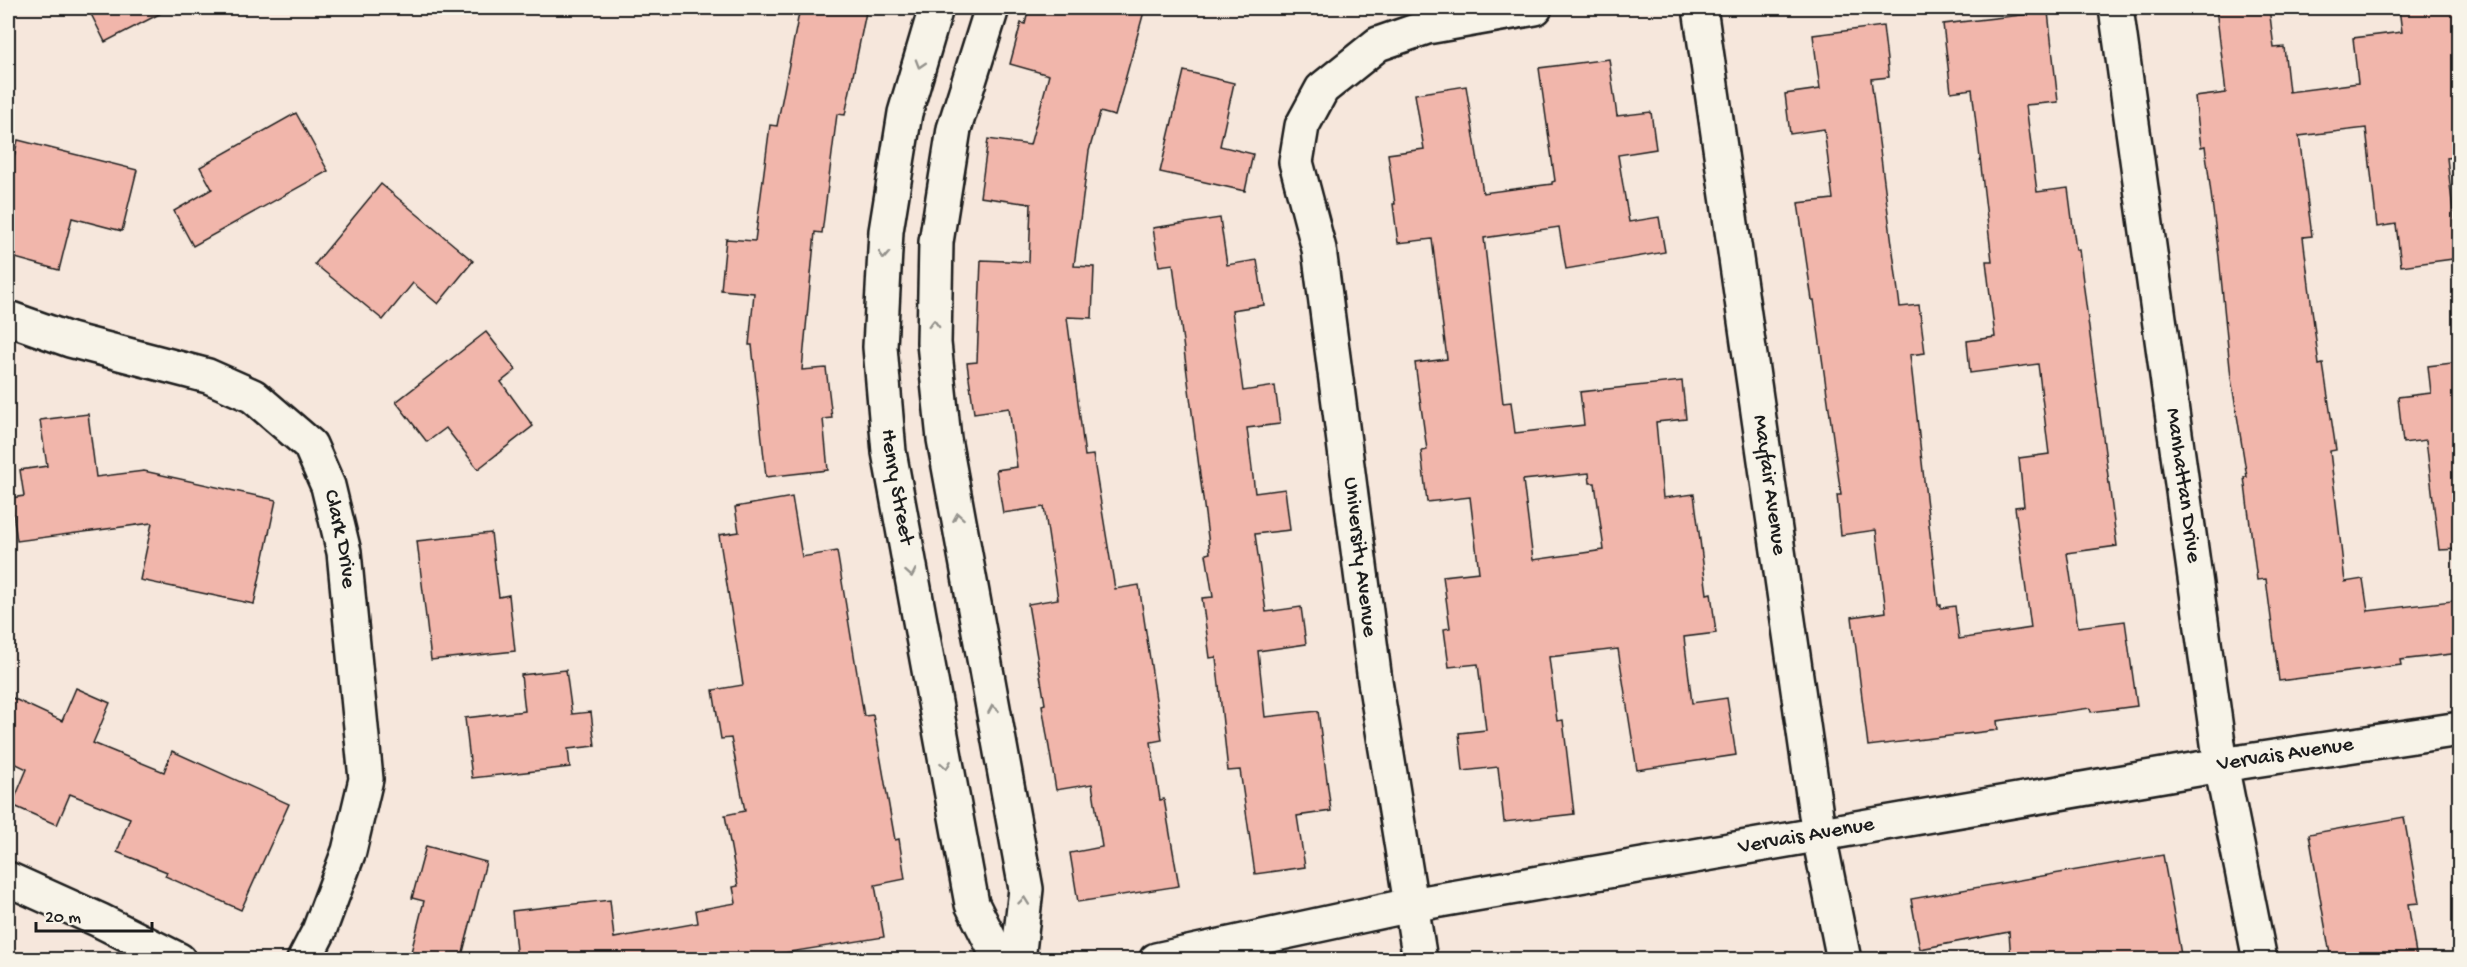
<svg xmlns="http://www.w3.org/2000/svg" width="2467" height="967" font-family="'Gochi Hand',sans-serif">
<rect width="100%" height="100%" fill="#f6e7dc"/>
<filter id="ink" filterUnits="userSpaceOnUse"><feTurbulence type="fractalNoise" baseFrequency=".0167" numOctaves="2"/><feDisplacementMap in="SourceGraphic" scale="12" xChannelSelector="R" yChannelSelector="G"/><feConvolveMatrix kernelMatrix="1 2 1 2 8 2 1 2 1" color-interpolation-filters="sRGB"/></filter>
<g filter="url(#ink)">
<g fill="#f1b6ab" stroke="#1c1c1c" stroke-width="1.5" fill-rule="evenodd">
<polygon points="88,8 171,8 105,42"/>
<polygon points="800,8 841,8 866,12 845,115 837,114 822,233 815,232 802,370 826,368 832,418 823,419 828,470 766,477 752,345 749,345 754,293 721,290 726,239 755,241 770,125 777,126"/>
<polygon points="1029,8 1145,8 1115,116 1100,112 1089,151 1074,266 1094,267 1092,318 1067,317 1085,456 1093,455 1115,589 1139,585 1162,740 1151,742 1160,800 1164,799 1179,886 1078,902 1070,853 1102,847 1092,784 1056,790 1042,705 1045,704 1028,604 1058,599 1044,507 1003,513 996,470 1017,467 1009,408 974,413 967,363 977,362 981,260 1029,262 1031,204 980,197 988,139 1030,145 1049,75 1010,64 1021,23 1025,24"/>
<polygon points="2216,8 2269,8 2274,48 2284,47 2289,92 2358,83 2353,38 2402,32 2399,8 2455,8 2460,40 2460,156 2447,158 2455,228 2460,227 2460,258 2401,266 2396,224 2377,227 2366,128 2299,136 2312,236 2303,237 2319,365 2323,364 2336,450 2330,451 2345,582 2363,579 2368,611 2460,600 2460,653 2400,660 2401,665 2279,681 2266,579 2257,580 2244,477 2247,477 2231,378 2219,257 2205,146 2201,147 2195,97 2226,93"/>
<polygon points="2048,12 2058,102 2026,105 2037,192 2068,188 2076,250 2079,250 2117,546 2067,553 2078,627 2125,621 2137,706 2091,712 2090,708 1997,721 1998,730 1868,746 1852,617 1886,612 1876,530 1841,535 1837,495 1841,495 1814,300 1812,300 1798,203 1833,199 1824,129 1790,134 1785,94 1820,89 1813,35 1883,26 1889,77 1871,79 1900,307 1919,305 1925,353 1910,355 1938,605 1941,605 1941,608 1955,606 1959,639 2031,628 2015,507 2024,506 2019,458 2049,454 2038,364 1970,373 1967,341 1995,337 1986,261 1992,261 1972,89 1951,92 1943,24"/>
<path d="M 1609,59 L 1617,116 L 1651,112 L 1656,149 L 1618,155 L 1629,222 L 1659,217 L 1665,252 L 1566,269 L 1559,227 L 1484,238 L 1503,403 L 1511,402 L 1515,433 L 1584,425 L 1580,392 L 1682,381 L 1686,419 L 1656,422 L 1663,498 L 1694,494 L 1707,594 L 1711,593 L 1716,633 L 1684,637 L 1692,703 L 1727,698 L 1736,755 L 1637,770 L 1618,649 L 1549,657 L 1557,721 L 1563,720 L 1574,814 L 1504,822 L 1498,767 L 1463,771 L 1459,733 L 1486,730 L 1478,664 L 1449,667 L 1444,629 L 1450,628 L 1443,576 L 1479,572 L 1470,497 L 1427,502 L 1421,451 L 1427,450 L 1415,363 L 1447,359 L 1432,239 L 1398,243 L 1393,204 L 1395,204 L 1388,154 L 1424,149 L 1415,94 L 1466,86 L 1483,193 L 1552,184 L 1552,182 L 1555,181 L 1539,68 ZM 1589,473 L 1590,483 L 1595,483 L 1604,550 L 1533,560 L 1523,480 Z"/>
<polygon points="1184,71 1234,83 1220,146 1253,154 1245,191 1160,172"/>
<polygon points="296,113 328,171 193,246 174,211 212,189 200,167"/>
<polygon points="18,140 137,170 122,231 72,218 59,270 8,256 8,182"/>
<polygon points="381,184 473,261 438,304 413,283 383,320 315,264"/>
<polygon points="1220,218 1227,265 1257,260 1264,305 1232,310 1243,391 1275,386 1280,424 1247,428 1255,493 1285,489 1290,530 1255,534 1266,612 1301,607 1306,644 1258,651 1265,717 1318,711 1331,811 1297,816 1305,867 1255,874 1240,770 1228,771 1216,657 1210,658 1202,598 1213,597 1206,554 1210,553 1173,264 1159,266 1153,228"/>
<polygon points="486,332 516,370 501,382 533,426 478,469 446,428 427,442 396,402"/>
<polygon points="2460,362 2460,549 2439,550 2426,440 2403,443 2398,397 2431,393 2428,366"/>
<polygon points="88,414 96,477 144,471 276,500 254,604 140,580 152,523 17,541 11,498 24,496 20,470 47,466 40,420"/>
<polygon points="792,497 802,557 837,551 864,716 873,715 895,840 899,839 905,879 875,885 884,937 777,954 778,960 517,960 512,911 610,900 614,938 698,923 696,910 736,903 733,887 738,886 725,815 745,811 731,738 721,739 713,690 743,685 719,535 739,532 735,507"/>
<polygon points="491,533 499,597 509,595 515,651 431,660 417,541"/>
<polygon points="566,670 572,714 591,712 595,746 568,749 570,767 472,778 465,718 525,711 521,675"/>
<polygon points="76,688 110,703 93,743 164,772 172,751 289,804 241,910 165,876 167,872 117,852 130,818 70,794 57,825 12,805 27,769 8,760 8,696 62,721"/>
<polygon points="2404,817 2419,903 2408,904 2417,960 2331,960 2309,834"/>
<polygon points="426,846 486,862 461,960 409,960 424,901 412,898"/>
<polygon points="2163,855 2182,960 2011,960 2009,932 1920,949 1911,899"/>
</g>
<g fill="none" stroke-linecap="round" stroke-linejoin="round">
<g stroke="#1c1c1c" stroke-width="38">
<g id="minor">
<path id="s1" d="M 1700,8 L 1819,836 L 1844,960"/>
<path id="s2" d="M 2116,8 L 2221,765 L 2260,960"/>
<path id="s3" d="M 8,318 L 70,340 L 208,376 L 253,396 L 310,445 L 328,486 L 344,552 L 366,779 L 349,851 L 319,931 L 304,960"/>
<polyline points="1420,960 1375,681 1319,249 1296,162 1302,126 1322,89 1378,44 1427,27 1535,8"/>
</g>
</g>
<g stroke="#1c1c1c" stroke-width="38">
<g id="tertiary">
<path id="s4" d="M 936,8 L 905,113 L 886,231 L 880,347 L 889,452 L 972,904 L 1000,960"/>
<polyline points="992,8 954,129 936,242 934,343 944,439 1026,889 1018,960"/>
<polyline points="8,879 99,920 179,960"/>
<path id="s5" d="M 1156,960 L 1411,905 L 2221,765 L 2460,729"/>
</g>
</g>
<use href="#minor" stroke="#f7f3e8" stroke-width="33"/>
<use href="#tertiary" stroke="#f7f3e8" stroke-width="33"/>
</g>
<defs><path id="oneway-chevron" d="M-2-3.5L2.5 0L-2 3.5" fill="none" stroke-width="1.6" stroke-linecap="round" stroke-linejoin="round" transform="scale(1.5)"/></defs>
<g stroke="#94928c">
<use href="#oneway-chevron" transform="translate(920 64) rotate(107)"/>
<use href="#oneway-chevron" transform="translate(884 255) rotate(93)"/>
<use href="#oneway-chevron" transform="translate(934 324) rotate(-89)"/>
<use href="#oneway-chevron" transform="translate(958 517) rotate(-100)"/>
<use href="#oneway-chevron" transform="translate(911 573) rotate(80)"/>
<use href="#oneway-chevron" transform="translate(993 709) rotate(-100)"/>
<use href="#oneway-chevron" transform="translate(946 765) rotate(80)"/>
<use href="#oneway-chevron" transform="translate(1024 901) rotate(-84)"/>
</g>
</g>
<g text-anchor="middle" dominant-baseline="central" stroke-width="4.5" stroke-linejoin="round" paint-order="stroke">
<g font-size="22" fill="#1c1c1c" stroke="#f7f3e8">
<text stroke="none"><textPath href="#s1" startOffset="482">Mayfair Avenue</textPath></text>
<text stroke="none"><textPath href="#s2" startOffset="482">Manhattan Drive</textPath></text>
<text stroke="none"><textPath href="#s4" startOffset="486">Henry Street</textPath></text>
<text stroke="none"><textPath href="#s3" startOffset="432">Clark Drive</textPath></text>
<text transform="translate(1359 557) rotate(83)">University Avenue</text>
<text stroke="none"><textPath href="#s5" startOffset="1148">Vervais Avenue</textPath></text>
<text stroke="none"><textPath href="#s5" startOffset="662">Vervais Avenue</textPath></text>
</g>
</g>
<rect width="2467" height="967" fill="none" stroke="#f7f3e8" stroke-width="30"/>
<rect x="15" y="15" width="2437" height="937" fill="none" stroke="#1c1c1c" stroke-width="2" filter="url(#ink)"/>
<path d="M36 922v9h116v-9" fill="none" stroke="#1c1c1c" stroke-width="3"/>
<text x="45" y="922" font-size="18" fill="#1c1c1c" stroke="#f7f3e8" stroke-width="4.5" paint-order="stroke">20 m</text>
</svg>
